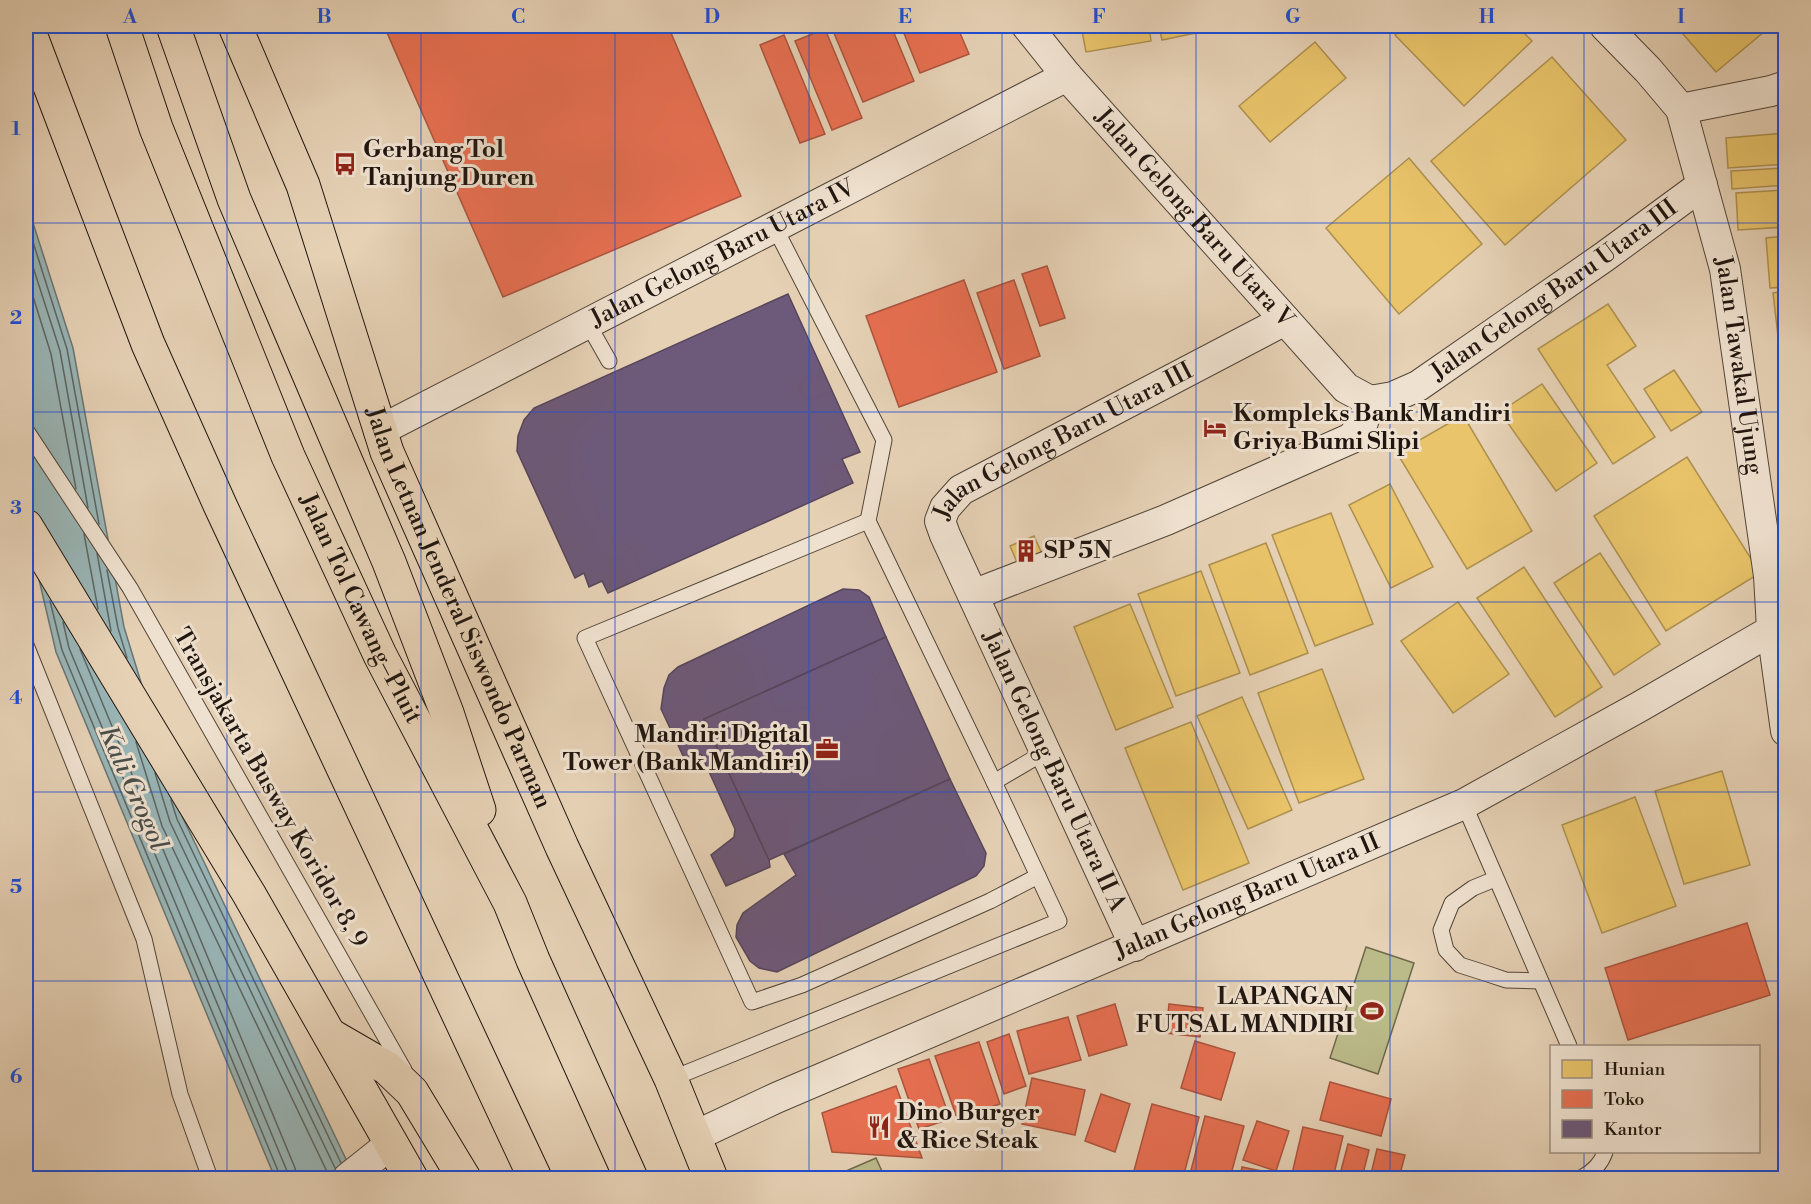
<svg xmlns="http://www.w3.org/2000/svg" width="1811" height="1204" font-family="'Libre Bodoni',serif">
<rect width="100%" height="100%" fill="#e6d1b5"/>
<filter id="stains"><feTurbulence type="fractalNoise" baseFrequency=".00333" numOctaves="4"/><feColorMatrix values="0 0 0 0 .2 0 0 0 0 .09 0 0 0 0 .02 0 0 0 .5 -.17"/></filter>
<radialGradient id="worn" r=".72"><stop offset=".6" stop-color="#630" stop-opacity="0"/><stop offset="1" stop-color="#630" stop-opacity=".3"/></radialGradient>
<g fill="#bbba89" stroke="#6e684c" stroke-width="1.5">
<polygon points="1366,947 1414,963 1378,1074 1330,1058"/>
<polygon points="876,1158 885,1178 830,1178"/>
</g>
<polygon fill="#99b5b6" stroke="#697574" stroke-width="1.5" points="26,201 73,348 124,627 182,816 355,1178 275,1178 56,652 26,524"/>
<g fill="#e9c46a" stroke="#ad904f" stroke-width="1.5">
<polygon points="1081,26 1149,26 1151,41 1086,52"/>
<polygon points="1159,26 1229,26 1162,40"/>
<polygon points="1405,26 1517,26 1532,41 1464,106 1395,35"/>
<polygon points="1676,26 1771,26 1716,72"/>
<polygon points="1315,42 1346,78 1270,142 1239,106"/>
<polygon points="1552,57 1626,140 1505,245 1431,161"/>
<polygon points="1786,133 1786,164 1728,168 1726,138"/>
<polygon points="1409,158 1482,244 1399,314 1326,228"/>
<polygon points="1786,168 1786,185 1732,189 1731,171"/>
<polygon points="1786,190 1786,227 1738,230 1736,193"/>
<polygon points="1786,236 1786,287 1770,288 1766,238"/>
<polygon points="1786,291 1786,345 1779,345 1773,293"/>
<polygon points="1608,304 1636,346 1607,365 1655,437 1613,464 1538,349"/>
<polygon points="1674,370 1702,412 1671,431 1644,389"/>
<polygon points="1542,384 1597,463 1556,491 1500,412"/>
<polygon points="1463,415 1532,531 1467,569 1397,453"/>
<polygon points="1687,457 1760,573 1666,631 1594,516"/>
<polygon points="1390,484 1433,567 1391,588 1349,505"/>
<polygon points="1331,513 1373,624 1315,646 1272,535"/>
<polygon points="1034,536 1043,556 1019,567 1010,546"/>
<polygon points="1266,543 1308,653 1250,675 1209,565"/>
<polygon points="1600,553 1660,644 1614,675 1554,583"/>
<polygon points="1524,567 1602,687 1555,717 1477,598"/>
<polygon points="1201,571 1240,673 1176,696 1138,594"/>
<polygon points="1458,602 1509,674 1453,713 1401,641"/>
<polygon points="1130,604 1173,707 1116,730 1074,627"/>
<polygon points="1322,669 1364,779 1299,803 1258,693"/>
<polygon points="1242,697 1292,810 1248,829 1197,716"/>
<polygon points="1191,722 1249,863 1183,890 1125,748"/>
<polygon points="1722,771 1750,865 1684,884 1655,791"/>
<polygon points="1635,797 1676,906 1602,933 1562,825"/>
</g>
<g fill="#e76f51" stroke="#ab543e" stroke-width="1.5">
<polygon points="384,26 668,26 741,196 503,297"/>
<polygon points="831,26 891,26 914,81 863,102"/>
<polygon points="901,26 957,26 969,54 920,73"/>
<polygon points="825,29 862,118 832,130 795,41"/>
<polygon points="784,35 825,134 800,143 760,45"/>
<polygon points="1047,266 1065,318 1040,326 1022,274"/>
<polygon points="964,280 997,372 899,407 866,316"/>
<polygon points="1014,280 1040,356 1004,369 977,293"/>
<polygon points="1747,923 1770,995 1628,1040 1605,968"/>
<polygon points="1115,1004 1127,1045 1089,1056 1077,1016"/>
<polygon points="1169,1004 1203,1008 1200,1037 1166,1033"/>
<polygon points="1068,1017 1081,1060 1029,1074 1017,1031"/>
<polygon points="1009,1034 1026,1086 1004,1094 987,1042"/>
<polygon points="1195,1041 1235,1053 1221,1100 1181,1088"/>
<polygon points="979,1042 1000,1104 957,1118 935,1056"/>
<polygon points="929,1059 950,1119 919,1129 898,1069"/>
<polygon points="1032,1078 1085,1090 1075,1135 1022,1124"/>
<polygon points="1330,1082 1391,1099 1381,1136 1320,1120"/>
<polygon points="896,1086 922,1158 832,1152 822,1113"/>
<polygon points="1101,1094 1130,1104 1115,1152 1085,1141"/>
<polygon points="1152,1104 1199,1117 1183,1178 1132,1178"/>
<polygon points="1205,1116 1244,1126 1230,1178 1189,1178"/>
<polygon points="1257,1121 1289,1131 1276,1171 1243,1160"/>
<polygon points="1303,1127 1343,1136 1333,1178 1291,1178"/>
<polygon points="1348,1144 1369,1150 1362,1178 1339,1178"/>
<polygon points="1377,1149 1405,1155 1399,1178 1370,1178"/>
<polygon points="1242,1167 1286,1176 1285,1178 1240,1178"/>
</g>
<g fill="#6d597a" stroke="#56455a" stroke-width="1.5">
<polygon points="788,294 860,452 842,459 853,483 608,593 602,581 589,587 584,573 575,578 517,451 518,436 524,420 534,408"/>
<polygon points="843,589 859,590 869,597 886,637 704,719 769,860 770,867 726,886 711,855 734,837 735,829 701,754 685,760 661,709 664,688 669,675 678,667"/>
<polygon points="886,637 950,779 769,860 704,719"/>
<polygon points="950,779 986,853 984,866 976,876 777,972 759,968 750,961 736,937 737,925 743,913 796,875 784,854"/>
</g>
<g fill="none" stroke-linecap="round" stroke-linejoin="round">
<g stroke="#5c6663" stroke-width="1.5">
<polyline points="26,220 67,349 99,524"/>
<polyline points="26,245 60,351 88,508"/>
<polyline points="26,274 51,354 76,489"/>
<polyline points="84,534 98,609"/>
<polyline points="97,553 111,631"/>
<polyline points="107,570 118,628 127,658"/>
<polyline points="50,601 62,650 281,1178"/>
<polyline points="63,622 69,648 287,1171 288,1178"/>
<polyline points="80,649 295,1168 297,1178"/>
<polyline points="136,742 162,826 330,1178"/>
<polyline points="155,773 170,822 335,1168"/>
<polyline points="171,800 177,819 341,1163"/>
</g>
<g stroke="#524539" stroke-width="17">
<g id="lane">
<polyline points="588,324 609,361"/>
<polyline points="26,430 130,588 404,1070"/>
<polyline points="868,521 585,638 752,1002 802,985 990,901 1038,876"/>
<polyline points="26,645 144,939 180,1094 210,1178"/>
<polyline points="994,782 1045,752"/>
<polyline points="1464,804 1569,1046"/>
<polyline points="1495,879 1473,888 1452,903 1441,930 1446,950 1460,965 1485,973 1506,980 1540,981"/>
<polyline points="671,1079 1059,921 994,782 868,521 884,440 775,228"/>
<path d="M 1581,1178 C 1593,1172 1601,1164 1605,1152"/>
</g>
</g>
<g stroke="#524539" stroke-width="32">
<g id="street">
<path id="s1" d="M 1027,26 L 1067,76 L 1346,388 L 1370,401"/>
<path id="s2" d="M 1605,26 L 1648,70 L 1681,109 L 1725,269 L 1769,576 L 1772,629 L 1786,731"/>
<polyline points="1681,109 1771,91 1786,86"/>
<path id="s3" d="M 379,431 L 1067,76"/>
<path id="s4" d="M 973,595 L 1166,520 L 1352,438 L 1363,422 L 1370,401 L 1393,397 L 1418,386 L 1604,257 L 1702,185"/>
<path id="s5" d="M 1135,946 L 945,535 L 940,521 L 945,508 L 961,490 L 1285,320"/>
<path id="s6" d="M 693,1137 L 776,1098 L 1464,804 L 1639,707 L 1786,622"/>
<polyline points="348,1178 392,1143"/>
</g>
</g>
<g stroke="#201610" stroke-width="35">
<g id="highway">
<polyline points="27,26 148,344 220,505 535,1178"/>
<path id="s7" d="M 122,26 L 156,128 L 288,456 L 380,655 L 510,903 L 533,960 L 631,1178"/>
<polyline points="173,26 234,199 389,562 447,713 479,810"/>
<path id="s8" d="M 235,26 L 303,185 L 387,452 L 562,847 L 671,1079 L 711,1178"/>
<polyline points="26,526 249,894 411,1178"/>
<polyline points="330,1035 387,1068 412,1092 464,1178"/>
</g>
</g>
<use href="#lane" stroke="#efe1cf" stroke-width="15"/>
<use href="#street" stroke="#efe1cf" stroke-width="30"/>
<use href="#highway" stroke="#e6d1b5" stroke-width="33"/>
</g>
<path fill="none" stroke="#1d4ed8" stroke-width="1.5" stroke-opacity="0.55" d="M 227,26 L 227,1178M 421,26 L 421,1178M 615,26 L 615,1178M 809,26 L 809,1178M 1002,26 L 1002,1178M 1196,26 L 1196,1178M 1390,26 L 1390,1178M 1584,26 L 1584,1046M 26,223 L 1786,223M 26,412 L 1786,412M 26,602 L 1786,602M 26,792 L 1786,792M 26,981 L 1786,981M 1584,1152 L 1584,1178"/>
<defs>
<g id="bus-bare" transform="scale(1.8)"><path d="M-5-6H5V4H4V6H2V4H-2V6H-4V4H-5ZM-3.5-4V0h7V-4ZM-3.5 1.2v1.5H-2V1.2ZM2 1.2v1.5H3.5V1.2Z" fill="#8f2418" stroke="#efe1cf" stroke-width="2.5" paint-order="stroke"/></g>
<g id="hotel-bare" transform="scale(1.8)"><path d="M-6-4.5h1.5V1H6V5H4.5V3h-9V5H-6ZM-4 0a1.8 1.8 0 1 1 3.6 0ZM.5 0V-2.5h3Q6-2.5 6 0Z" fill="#8f2418" stroke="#efe1cf" stroke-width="2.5" paint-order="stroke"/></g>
<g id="building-bare" transform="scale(1.8)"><path d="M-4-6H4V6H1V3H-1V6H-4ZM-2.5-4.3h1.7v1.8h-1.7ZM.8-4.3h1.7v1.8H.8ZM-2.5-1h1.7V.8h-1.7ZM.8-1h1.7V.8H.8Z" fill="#8f2418" stroke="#efe1cf" stroke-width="2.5" paint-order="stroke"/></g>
<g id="office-bare" transform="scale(1.8)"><path d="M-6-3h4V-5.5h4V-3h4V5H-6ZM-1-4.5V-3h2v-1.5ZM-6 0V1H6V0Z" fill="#8f2418" stroke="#efe1cf" stroke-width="2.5" paint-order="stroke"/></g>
<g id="stadium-bare" transform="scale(1.8)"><path d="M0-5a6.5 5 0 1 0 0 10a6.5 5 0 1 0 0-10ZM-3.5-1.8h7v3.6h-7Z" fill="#8f2418" stroke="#efe1cf" stroke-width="2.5" paint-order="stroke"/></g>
<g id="restaurant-bare" transform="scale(1.8)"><path d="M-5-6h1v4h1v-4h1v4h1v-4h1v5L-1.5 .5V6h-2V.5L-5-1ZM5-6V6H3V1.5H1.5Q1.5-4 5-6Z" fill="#8f2418" stroke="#efe1cf" stroke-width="2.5" paint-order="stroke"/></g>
</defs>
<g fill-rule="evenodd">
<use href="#bus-bare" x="345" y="164"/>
<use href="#hotel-bare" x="1215" y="428"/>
<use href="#building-bare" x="1026" y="551"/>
<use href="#office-bare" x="827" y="749"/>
<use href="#stadium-bare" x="1372" y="1011"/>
<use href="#restaurant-bare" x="879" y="1127"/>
</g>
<g text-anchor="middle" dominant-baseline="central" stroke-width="6" stroke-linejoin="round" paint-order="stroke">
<g font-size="24" font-weight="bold" fill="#201610" stroke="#efe1cf" text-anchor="start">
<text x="363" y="150">Gerbang Tol<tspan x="363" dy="28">Tanjung Duren</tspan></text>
<text x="1233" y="414">Kompleks Bank Mandiri<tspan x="1233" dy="28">Griya Bumi Slipi</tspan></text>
<text x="1044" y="551">SP 5N</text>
<text x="809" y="735" text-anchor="end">Mandiri Digital<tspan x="809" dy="28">Tower (Bank Mandiri)</tspan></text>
<text x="1354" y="997" text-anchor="end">LAPANGAN<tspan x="1354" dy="28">FUTSAL MANDIRI</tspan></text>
<text x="897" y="1113">Dino Burger<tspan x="897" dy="28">&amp; Rice Steak</tspan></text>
</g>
<g font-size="24" fill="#201610" stroke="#efe1cf">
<text stroke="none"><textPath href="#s1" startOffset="255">Jalan Gelong Baru Utara V</textPath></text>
<text stroke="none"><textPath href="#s3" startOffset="387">Jalan Gelong Baru Utara IV</textPath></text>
<text stroke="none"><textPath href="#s4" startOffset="669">Jalan Gelong Baru Utara III</textPath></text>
<text stroke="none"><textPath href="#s2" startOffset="376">Jalan Tawakal Ujung</textPath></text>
<text stroke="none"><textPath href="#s5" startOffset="618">Jalan Gelong Baru Utara III</textPath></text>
<text stroke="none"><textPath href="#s8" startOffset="624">Jalan Letnan Jenderal Siswondo Parman</textPath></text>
<text stroke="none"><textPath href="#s7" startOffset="630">Jalan Tol Cawang–Pluit</textPath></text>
<text transform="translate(1054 771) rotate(65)">Jalan Gelong Baru Utara II A</text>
<text transform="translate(270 788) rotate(60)">Transjakarta Busway Koridor 8, 9</text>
<text stroke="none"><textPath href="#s6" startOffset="604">Jalan Gelong Baru Utara II</textPath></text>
</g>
<g font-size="26" font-style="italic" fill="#4a4e4a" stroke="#efe1cf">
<text transform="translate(133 788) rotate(66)">Kali Grogol</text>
</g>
</g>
<rect width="1811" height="1204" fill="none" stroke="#e6d1b5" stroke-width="66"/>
<rect x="1550" y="1045" width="210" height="108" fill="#efe1cf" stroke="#9c9083" stroke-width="1.5"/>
<rect x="1562" y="1060" width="30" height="18" fill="#e9c46a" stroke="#9c9083" stroke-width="1.5"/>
<text x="1604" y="1075" font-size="18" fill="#201610">Hunian</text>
<rect x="1562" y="1090" width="30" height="18" fill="#e76f51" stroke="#9c9083" stroke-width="1.5"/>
<text x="1604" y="1105" font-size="18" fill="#201610">Toko</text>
<rect x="1562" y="1120" width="30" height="18" fill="#6d597a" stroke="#9c9083" stroke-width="1.5"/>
<text x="1604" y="1135" font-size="18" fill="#201610">Kantor</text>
<rect x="33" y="33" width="1745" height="1138" fill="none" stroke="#1d4ed8" stroke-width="2"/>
<g font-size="20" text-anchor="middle" font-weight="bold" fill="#1d4ed8">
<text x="130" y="23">A</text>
<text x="324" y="23">B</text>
<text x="518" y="23">C</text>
<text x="712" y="23">D</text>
<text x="905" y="23">E</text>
<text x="1099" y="23">F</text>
<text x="1293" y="23">G</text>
<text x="1487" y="23">H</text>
<text x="1681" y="23">I</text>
<text x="16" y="135">1</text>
<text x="16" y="324">2</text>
<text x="16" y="514">3</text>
<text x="16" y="704">4</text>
<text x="16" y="893">5</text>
<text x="16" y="1083">6</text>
</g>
<rect width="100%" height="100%" filter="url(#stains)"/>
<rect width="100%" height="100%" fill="url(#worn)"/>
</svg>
